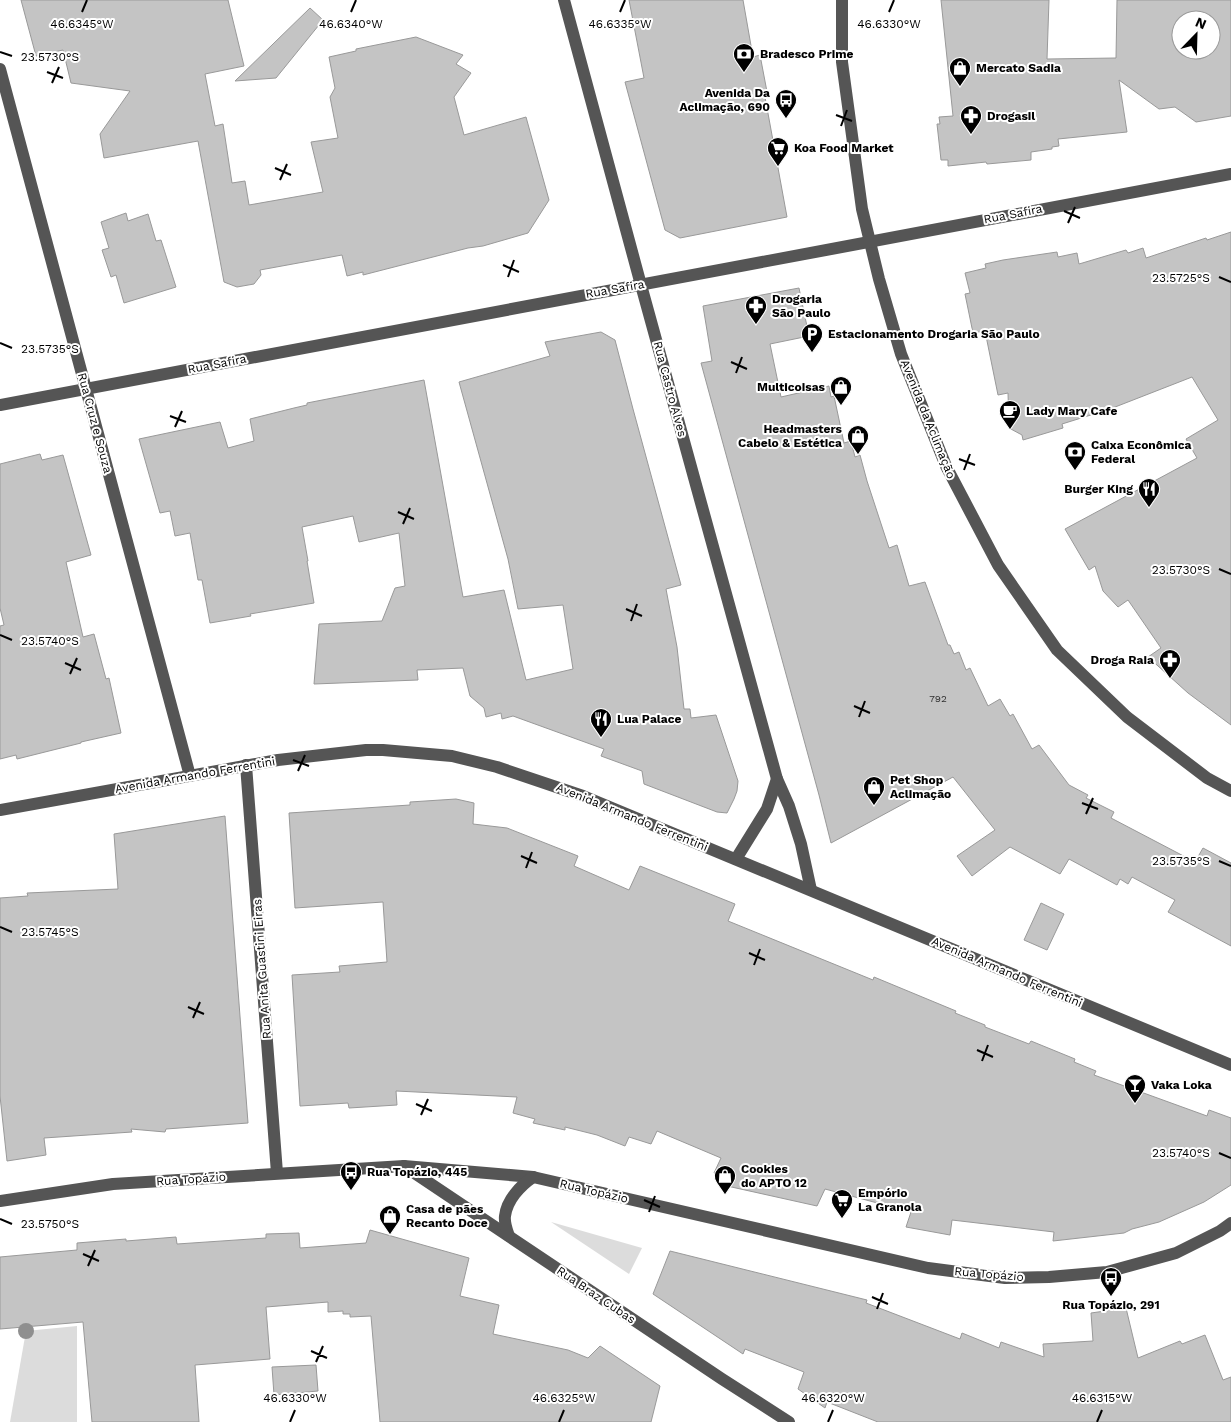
<svg xmlns="http://www.w3.org/2000/svg" width="1231" height="1422" font-family="'Work Sans',sans-serif">
<rect width="100%" height="100%" fill="#fff"/>
<g fill="#dcdcdc">
<polygon points="551,1222 642,1248 629,1274"/>
<polygon points="77,1326 77,1422 10,1422 26,1331"/>
</g>
<g fill="#c4c4c4" stroke="#999" fill-rule="evenodd">
<polygon points="21,0 228,0 244,66 205,74 215,126 223,124 232,183 245,181 249,205 323,192 311,142 338,138 330,97 335,88 329,57 356,51 356,49 416,37 463,55 456,64 471,73 454,97 464,135 526,117 549,200 528,233 483,246 468,248 363,275 363,272 347,276 342,255 260,270 261,275 254,284 237,287 224,282 198,141 104,158 100,134 130,91 71,83 63,50 36,56"/>
<polygon points="629,0 743,0 753,57 760,55 768,97 765,97 787,217 680,238 665,230 625,82 644,78"/>
<path d="M 941,0 L 1049,0 L 1047,59 L 1116,58 L 1117,0 L 1231,0 L 1231,116 L 1196,122 L 1175,107 L 1159,109 L 1119,80 L 1127,132 L 1058,139 L 1059,146 L 1052,147 L 1052,149 L 1031,152 L 1031,160 L 987,164 L 986,162 L 948,166 L 948,160 L 941,160 L 937,124 L 940,124 L 939,117 L 953,116 ZM 1181,20 L 1211,20 L 1211,50 L 1181,50 Z"/>
<polygon points="310,8 323,20 276,78 235,81"/>
<polygon points="126,213 128,221 148,214 156,241 161,240 176,287 124,303 116,275 111,277 102,250 109,248 101,222"/>
<polygon points="1231,232 1231,725 1188,693 1148,657 1161,648 1128,600 1118,607 1103,591 1095,566 1089,570 1065,529 1197,458 1186,439 1218,420 1192,377 1110,409 1062,424 1063,428 1023,440 1022,435 1009,428 1008,393 998,395 985,331 973,333 965,294 970,293 965,273 986,268 985,264 1003,260 1057,252 1058,257 1077,253 1079,264 1126,250 1128,253 1143,248 1146,258 1206,238 1207,240"/>
<polygon points="799,288 809,336 770,344 781,397 829,386 831,397 834,396 844,443 851,441 855,457 860,455 867,481 889,548 897,545 909,586 925,582 948,645 950,645 954,654 959,652 966,670 970,668 988,706 1000,699 1010,716 1013,714 1032,749 1039,745 1069,785 1088,795 1086,798 1114,812 1111,818 1195,862 1203,848 1231,863 1231,946 1168,912 1175,900 1132,877 1128,884 1120,879 1117,885 1069,859 1060,874 1010,847 972,876 957,856 995,830 953,777 831,843 819,795 701,363 712,361 703,306"/>
<polygon points="601,332 615,340 633,409 681,585 666,589 677,647 684,709 690,709 691,718 716,715 738,781 737,791 734,799 727,813 717,812 644,784 642,771 601,756 604,749 513,716 502,719 501,713 486,717 484,708 470,696 463,668 417,670 418,680 314,684 319,624 382,621 395,588 405,586 399,533 359,542 353,516 302,527 308,561 307,561 314,603 250,614 251,616 210,623 202,580 198,580 190,533 175,536 170,511 160,513 139,439 220,422 228,448 254,441 250,419 294,408 307,405 307,403 424,380 463,597 504,590 526,680 573,669 563,605 518,609 508,559 459,382 550,356 545,342"/>
<polygon points="40,454 42,460 63,455 91,555 66,562 83,637 94,634 106,679 109,678 121,733 81,742 81,743 17,759 16,755 0,759 0,626 4,625 0,608 0,464"/>
<polygon points="456,799 474,803 473,824 507,828 578,856 574,866 629,890 640,866 735,904 728,921 873,980 874,977 956,1011 955,1013 985,1025 985,1027 1029,1044 1031,1041 1075,1059 1074,1062 1096,1071 1094,1075 1207,1116 1209,1110 1231,1118 1231,1185 1204,1202 1159,1222 1132,1229 1124,1233 1053,1241 1054,1232 952,1220 950,1235 906,1227 911,1212 825,1189 817,1206 727,1186 730,1180 714,1173 721,1158 657,1131 651,1144 629,1137 625,1146 597,1135 565,1127 565,1130 533,1123 535,1119 513,1113 517,1097 396,1091 397,1105 349,1108 348,1103 300,1106 292,975 340,972 339,966 387,962 383,902 295,908 289,813 410,805 410,802"/>
<polygon points="225,816 248,1123 166,1129 165,1132 131,1129 132,1132 44,1138 46,1155 7,1161 0,1096 0,898 28,896 27,893 118,889 114,834"/>
<polygon points="1041,903 1064,914 1047,950 1024,940"/>
<polygon points="370,1230 469,1258 460,1296 499,1305 493,1334 568,1350 588,1358 600,1346 660,1386 651,1422 380,1422 371,1316 350,1317 350,1314 343,1314 343,1311 328,1312 328,1302 266,1307 270,1359 195,1365 199,1422 92,1422 83,1322 0,1329 0,1257 77,1250 77,1243 126,1239 126,1241 176,1237 177,1244 266,1238 266,1234 299,1233 300,1248 366,1243"/>
<polygon points="670,1251 867,1300 866,1303 960,1339 962,1333 999,1348 1001,1342 1044,1357 1043,1344 1093,1341 1091,1313 1126,1308 1138,1358 1180,1341 1182,1344 1205,1335 1223,1380 1231,1377 1231,1422 878,1422 827,1402 825,1408 798,1389 804,1372 745,1349 743,1354 653,1294"/>
<polygon points="316,1365 318,1391 274,1395 272,1367"/>
</g>
<g fill="none" stroke-linecap="round" stroke-linejoin="round">
<g stroke="#555" stroke-width="12">
<polyline points="564,0 641,285 777,779 789,806 801,844 811,890"/>
<polyline points="842,0 842,62 862,209 879,279 901,354 946,466 998,565 1057,650 1127,717 1207,778 1231,791"/>
<polyline points="0,69 190,776"/>
<polyline points="0,405 1231,174"/>
<polyline points="246,765 277,1173"/>
<polyline points="0,810 278,760 366,750 383,750 452,756 497,767 583,796 1231,1065"/>
<polyline points="736,859 767,809 777,779"/>
<polyline points="404,1166 722,1379 789,1422"/>
<polyline points="0,1201 113,1184 404,1166 533,1177 928,1268 1005,1278 1049,1277 1107,1272 1176,1253 1220,1231 1231,1223"/>
<path d="M 509,1236 C 507,1230 504,1223 505,1216 C 507,1200 520,1186 533,1177"/>
</g>
</g>
<circle fill="#8f8f8f" cx="26" cy="1331" r="8"/>
<path fill="none" stroke="#000" stroke-width="2" d="M 82,12 L 87,0M 351,12 L 356,0M 620,12 L 625,0M 889,12 L 894,0M 0,52 L 12,56M 47,72 L 63,78M 52,83 L 59,67M 836,115 L 852,121M 841,126 L 847,110M 275,168 L 291,175M 280,180 L 287,164M 1064,211 L 1080,218M 1068,223 L 1075,207M 503,265 L 519,272M 508,277 L 514,260M 1219,277 L 1231,282M 0,343 L 12,348M 731,362 L 747,369M 736,373 L 742,357M 170,416 L 186,422M 175,427 L 182,411M 959,459 L 975,465M 964,470 L 970,454M 398,512 L 414,519M 403,524 L 410,508M 1219,569 L 1231,574M 626,609 L 642,616M 631,621 L 637,604M 0,635 L 12,640M 65,663 L 81,670M 70,674 L 77,658M 854,706 L 870,713M 859,717 L 865,701M 293,760 L 309,766M 298,771 L 305,755M 1082,803 L 1098,809M 1086,814 L 1093,798M 521,856 L 537,863M 1219,861 L 1231,866M 526,868 L 532,852M 0,927 L 12,932M 749,953 L 765,960M 754,965 L 760,949M 188,1007 L 204,1014M 193,1018 L 200,1002M 977,1050 L 993,1057M 982,1061 L 988,1045M 416,1104 L 432,1111M 421,1115 L 428,1099M 1219,1153 L 1231,1158M 644,1200 L 660,1207M 649,1212 L 655,1196M 0,1219 L 12,1224M 83,1254 L 99,1261M 88,1266 L 95,1250M 872,1297 L 888,1304M 877,1309 L 883,1293M 311,1351 L 327,1358M 316,1362 L 323,1346M 290,1422 L 295,1410M 559,1422 L 564,1410M 828,1422 L 833,1410M 1097,1422 L 1102,1410"/>
<defs>
<g id="bank-pin" transform="scale(1.125)"><path d="M0 17L-7.5 6A9.5 9.5 0 1 1 7.5 6Z" fill="#000" stroke="#fff"/><path d="M-6-4H6V4H-6ZM0-2.3a2.3 2.3 0 1 0 0 4.6a2.3 2.3 0 1 0 0-4.6Z" fill="#fff"/></g>
<g id="shop-pin" transform="scale(1.125)"><path d="M0 17L-7.5 6A9.5 9.5 0 1 1 7.5 6Z" fill="#000" stroke="#fff"/><path d="M-5-2.5h2.3a2.7 3.5 0 0 1 5.4 0H5L5.5 6h-11ZM-1.5-2.5h3a1.5 2.3 0 0 0-3 0Z" fill="#fff"/></g>
<g id="bus-pin" transform="scale(1.125)"><path d="M0 17L-7.5 6A9.5 9.5 0 1 1 7.5 6Z" fill="#000" stroke="#fff"/><path d="M-5-6H5V4H4V6H2V4H-2V6H-4V4H-5ZM-3.5-4V0h7V-4ZM-3.5 1.2v1.5H-2V1.2ZM2 1.2v1.5H3.5V1.2Z" fill="#fff"/></g>
<g id="pharmacy-pin" transform="scale(1.125)"><path d="M0 17L-7.5 6A9.5 9.5 0 1 1 7.5 6Z" fill="#000" stroke="#fff"/><path d="M-2-6h4v4h4v4h-4v4h-4v-4h-4v-4h4Z" fill="#fff"/></g>
<g id="supermarket-pin" transform="scale(1.125)"><path d="M0 17L-7.5 6A9.5 9.5 0 1 1 7.5 6Z" fill="#000" stroke="#fff"/><path d="M-6-5.5h2.5l.6 2H6L4.5 2H-2.5L-4.4-4H-6ZM-1.5 3.2a1.3 1.3 0 1 0 .1 0ZM3 3.2a1.3 1.3 0 1 0 .1 0Z" fill="#fff"/></g>
<g id="parking-pin" transform="scale(1.125)"><path d="M0 17L-7.5 6A9.5 9.5 0 1 1 7.5 6Z" fill="#000" stroke="#fff"/><path d="M-3.5-5.5H1a3.5 3.5 0 0 1 0 7H-1V5.5H-3.5ZM-1-3.4V-.6H.8a1.4 1.4 0 0 0 0-2.8Z" fill="#fff"/></g>
<g id="cafe-pin" transform="scale(1.125)"><path d="M0 17L-7.5 6A9.5 9.5 0 1 1 7.5 6Z" fill="#000" stroke="#fff"/><path d="M-5.5-4.5H6V0H3Q3 3.5 0 3.5H-2.5Q-5.5 3.5-5.5 0ZM3-3.2v2h1.7v-2ZM-6 4.5H4V6H-6Z" fill="#fff"/></g>
<g id="restaurant-pin" transform="scale(1.125)"><path d="M0 17L-7.5 6A9.5 9.5 0 1 1 7.5 6Z" fill="#000" stroke="#fff"/><path d="M-5-6h1v4h1v-4h1v4h1v-4h1v5L-1.5 .5V6h-2V.5L-5-1ZM5-6V6H3V1.5H1.5Q1.5-4 5-6Z" fill="#fff"/></g>
<g id="bar-pin" transform="scale(1.125)"><path d="M0 17L-7.5 6A9.5 9.5 0 1 1 7.5 6Z" fill="#000" stroke="#fff"/><path d="M-6-5H6L.8 .8V4.5H3.5V6h-7V4.5H-.8V.8Z" fill="#fff"/></g>
</defs>
<g fill-rule="evenodd">
<use href="#bank-pin" x="744" y="54"/>
<use href="#shop-pin" x="960" y="68"/>
<use href="#bus-pin" x="786" y="100"/>
<use href="#pharmacy-pin" x="971" y="116"/>
<use href="#supermarket-pin" x="778" y="148"/>
<use href="#pharmacy-pin" x="756" y="306"/>
<use href="#parking-pin" x="812" y="334"/>
<use href="#shop-pin" x="841" y="387"/>
<use href="#cafe-pin" x="1010" y="411"/>
<use href="#shop-pin" x="858" y="436"/>
<use href="#bank-pin" x="1075" y="452"/>
<use href="#restaurant-pin" x="1149" y="489"/>
<use href="#pharmacy-pin" x="1170" y="660"/>
<use href="#restaurant-pin" x="601" y="719"/>
<use href="#shop-pin" x="874" y="787"/>
<use href="#bar-pin" x="1135" y="1085"/>
<use href="#bus-pin" x="351" y="1172"/>
<use href="#shop-pin" x="725" y="1176"/>
<use href="#supermarket-pin" x="842" y="1200"/>
<use href="#shop-pin" x="390" y="1216"/>
<use href="#bus-pin" x="1111" y="1278"/>
</g>
<g text-anchor="middle" dominant-baseline="central" stroke-width="4" stroke-linejoin="round" paint-order="stroke">
<g font-size="10" fill="#313131">
<text x="938" y="698">792</text>
</g>
<g font-size="12" font-weight="bold" fill="#000" stroke="#fff" text-anchor="start">
<text x="760" y="54">Bradesco Prime</text>
<text x="976" y="68">Mercato Sadia</text>
<text x="770" y="93" text-anchor="end">Avenida Da<tspan x="770" dy="14">Aclimação, 690</tspan></text>
<text x="987" y="116">Drogasil</text>
<text x="794" y="148">Koa Food Market</text>
<text x="772" y="299">Drogaria<tspan x="772" dy="14">São Paulo</tspan></text>
<text x="828" y="334">Estacionamento Drogaria São Paulo</text>
<text x="825" y="387" text-anchor="end">Multicoisas</text>
<text x="1026" y="411">Lady Mary Cafe</text>
<text x="842" y="429" text-anchor="end">Headmasters<tspan x="842" dy="14">Cabelo &amp; Estética</tspan></text>
<text x="1091" y="445">Caixa Econômica<tspan x="1091" dy="14">Federal</tspan></text>
<text x="1133" y="489" text-anchor="end">Burger King</text>
<text x="1154" y="660" text-anchor="end">Droga Raia</text>
<text x="617" y="719">Lua Palace</text>
<text x="890" y="780">Pet Shop<tspan x="890" dy="14">Aclimação</tspan></text>
<text x="1151" y="1085">Vaka Loka</text>
<text x="741" y="1169">Cookies<tspan x="741" dy="14">do APTO 12</tspan></text>
<text x="367" y="1172">Rua Topázio, 445</text>
<text x="858" y="1193">Empório<tspan x="858" dy="14">La Granola</tspan></text>
<text x="406" y="1209">Casa de pães<tspan x="406" dy="14">Recanto Doce</tspan></text>
<text x="1111" y="1305" text-anchor="middle">Rua Topázio, 291</text>
</g>
<g font-size="12" fill="#000" stroke="#fff">
<text transform="translate(1013 214) rotate(-11)">Rua Safira</text>
<text transform="translate(615 289) rotate(-10)">Rua Safira</text>
<text transform="translate(217 364) rotate(-11)">Rua Safira</text>
<text transform="translate(670 389) rotate(75)">Rua Castro Alves</text>
<text transform="translate(928 419) rotate(68)">Avenida da Aclimação</text>
<text transform="translate(95 423) rotate(75)">Rua Cruz e Souza</text>
<text transform="translate(195 775) rotate(-10)">Avenida Armando Ferrentini</text>
<text transform="translate(632 817) rotate(22)">Avenida Armando Ferrentini</text>
<text transform="translate(262 969) rotate(-94)">Rua Anita Guastini Eiras</text>
<text transform="translate(1007 972) rotate(23)">Avenida Armando Ferrentini</text>
<text transform="translate(191 1179) rotate(-4)">Rua Topázio</text>
<text transform="translate(594 1191) rotate(13)">Rua Topázio</text>
<text transform="translate(989 1274) rotate(5)">Rua Topázio</text>
<text transform="translate(596 1295) rotate(34)">Rua Braz Cubas</text>
</g>
</g>
<g font-size="12" text-anchor="middle" fill="#000" stroke="#fff" stroke-width="4" stroke-linejoin="round" paint-order="stroke">
<text x="82" y="28">46.6345°W</text>
<text x="351" y="28">46.6340°W</text>
<text x="620" y="28">46.6335°W</text>
<text x="889" y="28">46.6330°W</text>
<text x="50" y="61">23.5730°S</text>
<text x="1181" y="282">23.5725°S</text>
<text x="50" y="353">23.5735°S</text>
<text x="1181" y="574">23.5730°S</text>
<text x="50" y="645">23.5740°S</text>
<text x="1181" y="865">23.5735°S</text>
<text x="50" y="936">23.5745°S</text>
<text x="1181" y="1157">23.5740°S</text>
<text x="50" y="1228">23.5750°S</text>
<text x="295" y="1402">46.6330°W</text>
<text x="564" y="1402">46.6325°W</text>
<text x="833" y="1402">46.6320°W</text>
<text x="1102" y="1402">46.6315°W</text>
</g>
<g transform="translate(1196 35) rotate(23)"><circle r="24" fill="#ffffff" stroke="#999999"/>
<path d="M0-4L9 19L0 12L-9 19Z" fill="#000000"/>
<text y="-8" font-size="14" font-weight="bold" text-anchor="middle" fill="#000000">N</text>
</g>
</svg>
